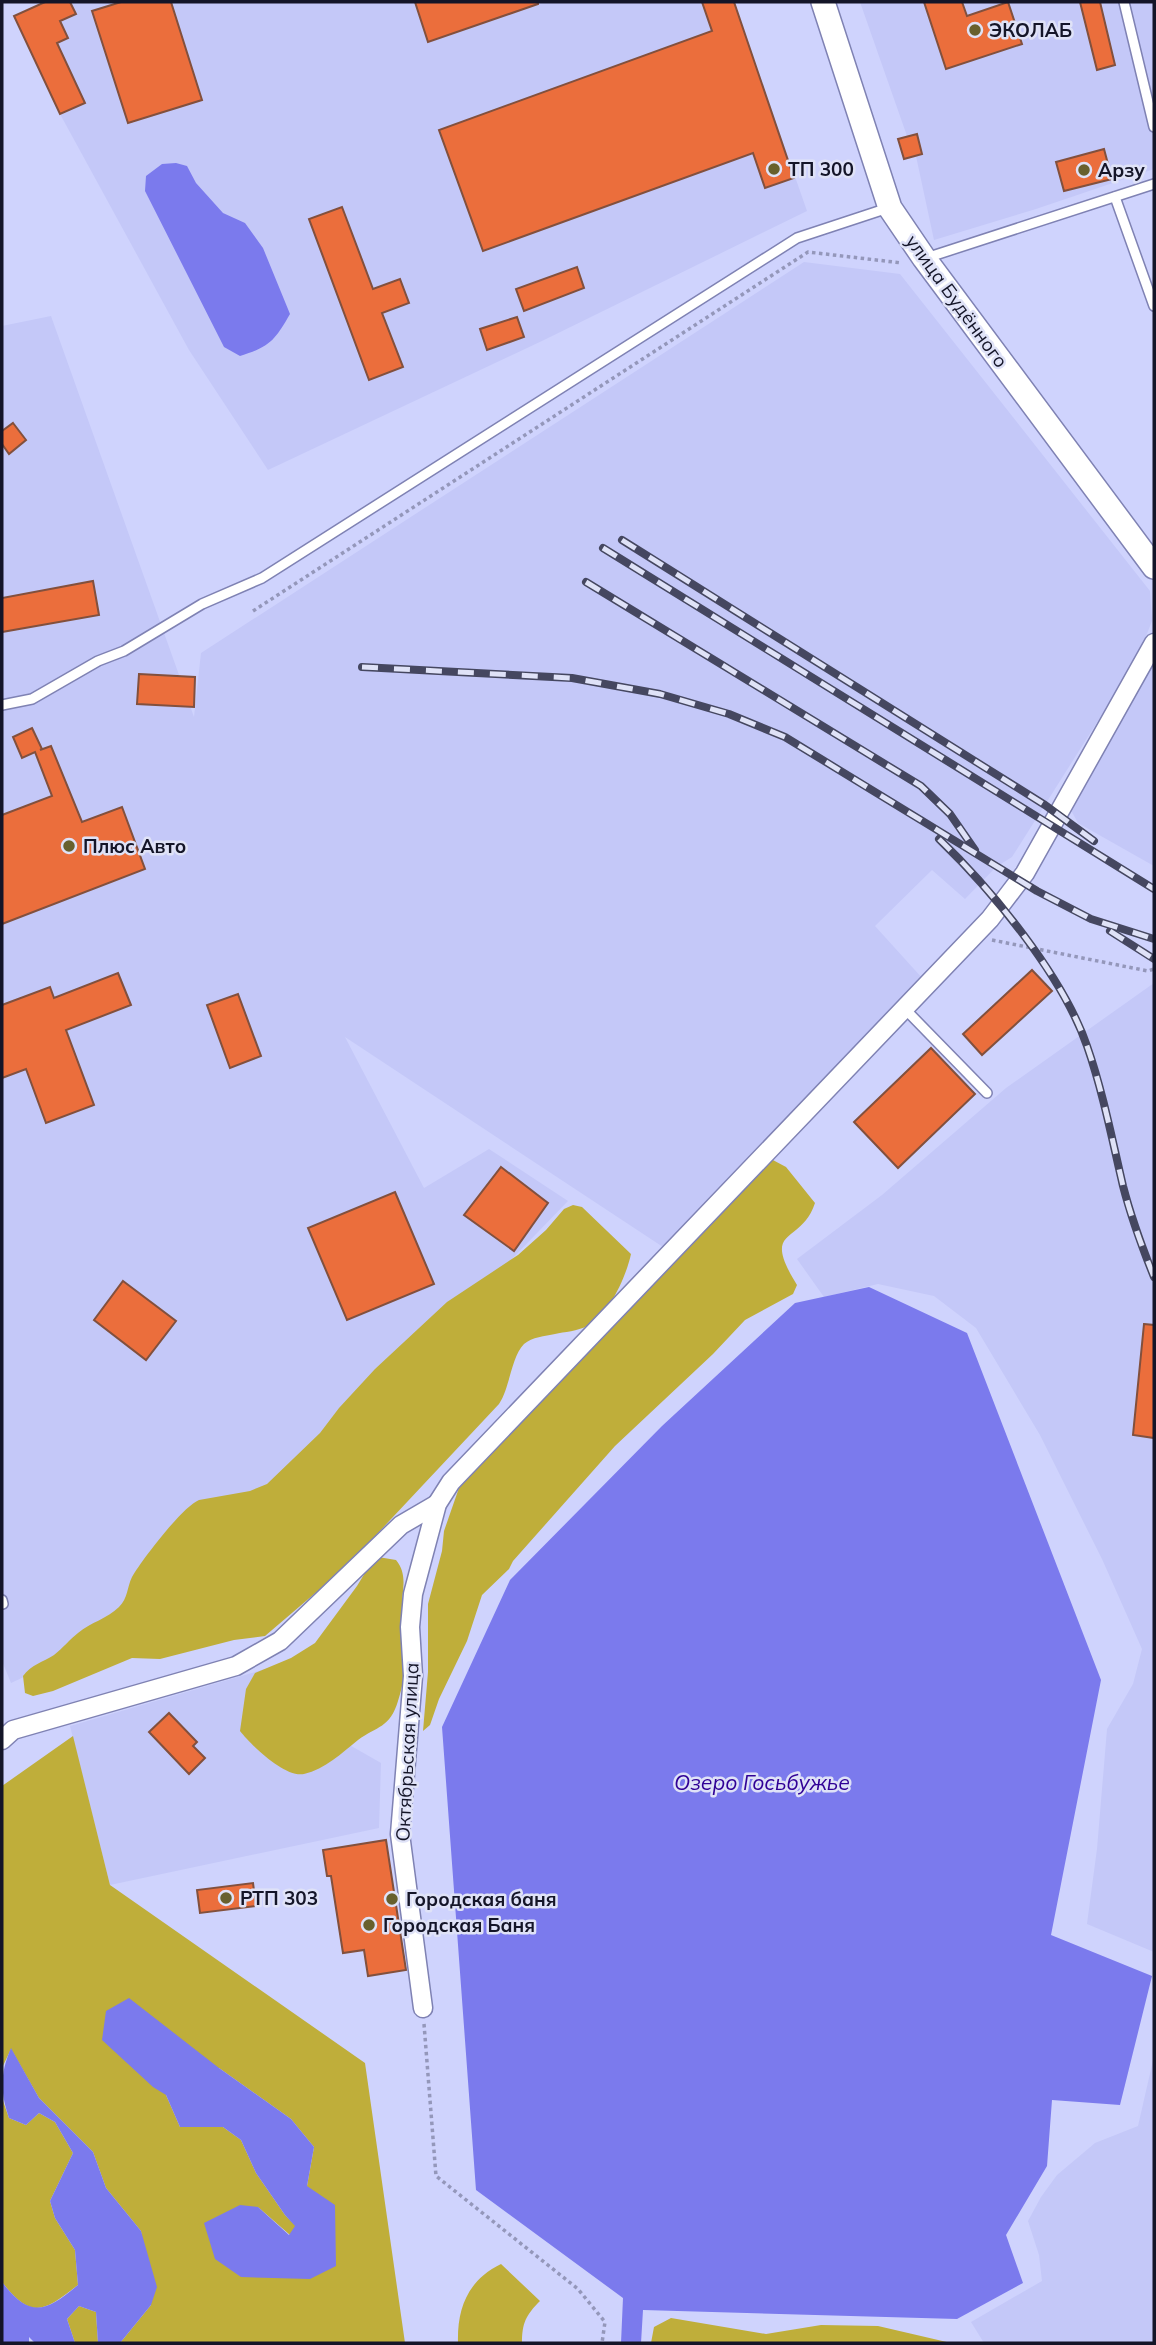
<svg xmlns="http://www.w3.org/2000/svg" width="1156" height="2345" font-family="Mulish,sans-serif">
<rect width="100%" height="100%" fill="#cfd3fd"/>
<g fill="#c4c8f8">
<polygon points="45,2 734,2 807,211 544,340 268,470 189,350 60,114 14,16"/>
<polygon points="860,2 1154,2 1154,169 1036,209 934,240 916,156 904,159 898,139 907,136"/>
<polygon points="804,262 900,274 1150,591 1152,621 1137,659 1012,857 996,867 965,899 932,870 875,926 923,979 821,1089 663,1247 345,1037 424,1188 489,1149 568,1201 129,1654 43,1668 11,1683 2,1661 2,326 51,316 194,717 201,653"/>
<polygon points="1154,656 1154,866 1078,823 1067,803"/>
<polygon points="1154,983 1154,1952 1087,1924 1097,1849 1107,1729 1133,1684 1142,1649 1102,1559 1040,1435 976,1328 934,1296 878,1284 824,1297 797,1259 882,1195 1006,1088"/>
<polygon points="265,1669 332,1735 381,1763 379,1828 110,1885 70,1726"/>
<polygon points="1154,2056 1154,2343 984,2343 971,2322 1042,2281 1039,2255 1028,2221 1041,2197 1057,2175 1095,2143 1138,2126"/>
</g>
<g fill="#bfae3a" fill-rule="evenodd">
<path d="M 771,1159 L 786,1167 L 815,1203 C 801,1246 760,1225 797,1285 L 793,1294 L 745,1320 L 713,1354 L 615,1446 L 513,1561 L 509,1569 L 482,1595 L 467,1641 L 439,1699 L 430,1725 L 423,1731 L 428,1672 L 428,1604 L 442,1551 L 444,1531 L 460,1485 Z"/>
<path d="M 573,1205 L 582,1207 L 631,1254 C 626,1277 609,1315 587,1326 C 578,1331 564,1332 555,1334 C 545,1336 532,1337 524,1344 C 511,1357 510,1388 499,1404 L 347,1566 L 265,1636 L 234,1640 L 160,1659 L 132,1658 L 53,1691 L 33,1696 L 25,1693 L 23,1676 C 31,1665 43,1662 54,1655 C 63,1648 70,1639 78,1633 C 91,1622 107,1619 119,1607 C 128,1598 127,1587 132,1577 C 142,1560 182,1507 199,1500 L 250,1491 L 267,1484 L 320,1433 L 339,1408 L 375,1369 L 447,1302 L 518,1255 L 546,1230 L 564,1209 Z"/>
<path d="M 378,1557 L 396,1560 C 409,1576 401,1592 402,1611 C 402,1646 410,1665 398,1701 C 390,1728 377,1726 358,1740 C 342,1753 325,1769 304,1774 C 285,1778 251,1745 240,1731 L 246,1689 L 255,1673 L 291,1658 L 315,1643 L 357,1586 L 371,1563 Z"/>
<path d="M 73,1736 L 110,1885 L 365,2063 L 405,2343 L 120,2343 L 151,2305 L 141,2231 L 106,2188 L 93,2152 L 39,2098 L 11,2049 L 2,2068 L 2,1786 ZM 219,2068 L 291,2119 L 314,2147 L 307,2186 L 310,2279 L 258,2207 L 290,2235 L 296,2226 L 285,2215 L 256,2173 L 241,2140 L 223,2127 L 180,2127 L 166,2095 Z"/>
<path d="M 2,2098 L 9,2118 L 26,2125 L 39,2113 L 55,2122 L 73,2153 L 50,2201 L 55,2218 L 75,2250 L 78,2285 C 44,2311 32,2321 2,2282 Z"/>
<path d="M 501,2264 L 540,2301 C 526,2315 522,2323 522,2343 L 458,2343 C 457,2308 468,2280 501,2264 Z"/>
<polygon points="79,2306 96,2312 98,2343 75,2343 67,2319"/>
<polygon points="671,2318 766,2334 821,2325 878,2326 951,2343 651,2343 654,2327"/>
</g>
<g fill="#7b7aed">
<path d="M 176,163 L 187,166 L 196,183 L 223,213 L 245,223 L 263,248 L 290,314 C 275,340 270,347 240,356 L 224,347 L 145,191 L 146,176 L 162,164 Z"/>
<polygon points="869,1287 967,1333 1101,1680 1051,1935 1152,1976 1120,2105 1052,2100 1047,2166 1006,2235 1023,2283 957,2319 643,2310 641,2343 621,2343 623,2298 476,2190 442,1727 510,1580 662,1426 795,1303"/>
<polygon points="129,1998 219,2068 291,2119 314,2147 307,2186 335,2205 336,2266 310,2279 241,2277 215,2259 204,2223 240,2205 258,2207 289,2235 295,2226 285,2215 256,2173 241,2140 223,2127 180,2127 166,2095 153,2087 102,2040 106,2011"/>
<path d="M 11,2048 L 39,2098 L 93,2152 L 106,2188 L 141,2231 L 157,2287 L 151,2305 L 120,2343 L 98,2343 L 96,2312 L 79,2306 L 67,2319 L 75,2343 L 35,2343 L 29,2337 L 29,2343 L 2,2343 L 2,2282 C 30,2319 46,2312 78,2285 L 75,2250 L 55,2218 L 50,2201 L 73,2153 L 55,2122 L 39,2113 L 26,2125 L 9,2118 C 0,2091 0,2074 11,2048 Z"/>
</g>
<g fill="#eb6e3c" stroke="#82503d" stroke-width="2">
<polygon points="45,2 70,2 76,14 60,21 68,38 57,43 85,103 60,114 14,16"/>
<polygon points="121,2 171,2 202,100 128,123 92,11"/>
<polygon points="415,2 538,2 538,4 428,42"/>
<polygon points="702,2 734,2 794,178 765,188 753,153 483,251 439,130 712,31"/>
<polygon points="924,2 962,2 967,16 1008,2 1022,44 946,69"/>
<polygon points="1080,2 1100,2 1115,65 1097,70"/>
<polygon points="917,134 922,154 904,159 898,139"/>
<polygon points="1104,149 1112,179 1064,191 1056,162"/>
<polygon points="342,207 373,289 400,279 409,303 382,313 403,367 369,380 309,219"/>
<polygon points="577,267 584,288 524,311 516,289"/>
<polygon points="517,317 524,337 487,350 480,329"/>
<polygon points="13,423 26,440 9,454 2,444 2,431"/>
<polygon points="93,581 99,615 2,632 2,598"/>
<polygon points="139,674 195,677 194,707 137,704"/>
<polygon points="32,728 42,749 40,750 51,746 82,822 122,807 145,869 2,924 2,815 52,796 35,752 22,758 13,737"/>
<polygon points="1032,970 1052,991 982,1055 963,1034"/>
<polygon points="118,973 131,1005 66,1030 94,1105 46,1123 26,1069 2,1078 2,1005 50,987 54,998"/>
<polygon points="238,994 261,1056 230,1068 207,1005"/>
<polygon points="931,1048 975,1094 898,1168 854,1122"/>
<polygon points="501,1167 548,1203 514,1251 464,1215"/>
<polygon points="395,1192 434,1284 347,1320 308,1228"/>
<polygon points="123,1281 176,1321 146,1360 94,1320"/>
<polygon points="1144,1324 1154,1325 1154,1438 1133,1435"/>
<polygon points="169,1713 197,1742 193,1746 205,1758 189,1774 149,1732"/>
<polygon points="386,1840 406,1970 368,1976 364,1950 343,1953 331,1876 327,1876 323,1850"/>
<polygon points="253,1883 256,1906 200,1913 197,1890"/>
</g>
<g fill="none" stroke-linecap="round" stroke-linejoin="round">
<g stroke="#7f82b3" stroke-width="12">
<g id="service">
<polyline points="1124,2 1154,127"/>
<polyline points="1115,197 1154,306"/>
<polyline points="926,258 1154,184"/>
<polyline points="2,705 32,699 98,661 124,651 202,604 262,578 797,238 888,208"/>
<polyline points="905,1009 987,1093"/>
<polyline points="2,1600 3,1604"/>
</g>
</g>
<g stroke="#7f82b3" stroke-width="21">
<g id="minor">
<polyline points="2,1740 13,1730 236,1666 280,1641 401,1525 437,1504"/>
<polyline points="423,2008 400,1834 413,1676 410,1627 413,1594 437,1504 451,1482 990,919 1025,873 1154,643"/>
</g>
</g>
<g stroke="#7f82b3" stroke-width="26">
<polyline id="tertiary" points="823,2 890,208 924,258 1154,567"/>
</g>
<g stroke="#9497ba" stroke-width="3.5" stroke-dasharray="3.5 3.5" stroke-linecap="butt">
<polyline points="253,611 808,252 902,263"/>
<polyline points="992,940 1148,971 1154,969"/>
<polyline points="424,2024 436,2176 578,2289 605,2322 602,2343"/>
</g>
<use href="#service" stroke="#fff" stroke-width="9"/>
<use href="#minor" stroke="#fff" stroke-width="18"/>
<use href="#tertiary" stroke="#fff" stroke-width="23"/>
<g stroke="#454760" stroke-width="8">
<g id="rail">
<polyline points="622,540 1045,805 1094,841"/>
<polyline points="603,548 1154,889"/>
<polyline points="586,582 921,786 950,814 975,850"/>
<polyline points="362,667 572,678 660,694 729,714 785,737 1037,891 1091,919 1154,939"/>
<path d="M 939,839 C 992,890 1063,976 1087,1046 C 1103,1092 1112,1139 1123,1186 C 1131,1217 1142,1247 1154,1277"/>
<polyline points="1110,931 1154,959"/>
</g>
</g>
<use href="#rail" stroke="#dfe2f7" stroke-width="5" stroke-dasharray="16" stroke-linecap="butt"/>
</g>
<g fill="#68602d" stroke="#dfe2f7" stroke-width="2.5">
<circle cx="975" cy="30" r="7"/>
<circle cx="774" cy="169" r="7"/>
<circle cx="1084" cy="170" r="7"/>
<circle cx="69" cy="846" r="7"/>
<circle cx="226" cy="1898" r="7"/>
<circle cx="392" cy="1899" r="7"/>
<circle cx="369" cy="1925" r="7"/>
</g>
<g text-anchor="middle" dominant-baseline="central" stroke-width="5" stroke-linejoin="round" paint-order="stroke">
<g font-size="19" font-weight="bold" fill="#141528" stroke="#dfe2f7" text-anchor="start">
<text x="989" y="30">ЭКОЛАБ</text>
<text x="788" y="169">ТП 300</text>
<text x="1098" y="170">Арзу</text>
<text x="83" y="846">Плюс Авто</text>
<text x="240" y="1898">РТП 303</text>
<text x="406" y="1899">Городская баня</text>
<text x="383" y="1925">Городская Баня</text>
</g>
<g font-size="19" fill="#141528" stroke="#dfe2f7">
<text transform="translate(957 301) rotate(54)">улица Будённого</text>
<text transform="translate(407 1752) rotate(-87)">Октябрьская улица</text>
</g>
<g font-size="21" font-style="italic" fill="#300196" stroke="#dfe2f7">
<text x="762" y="1782">Озеро Госьбужье</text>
</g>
</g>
<rect width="1156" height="2345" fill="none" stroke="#141528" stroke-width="7"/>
</svg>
